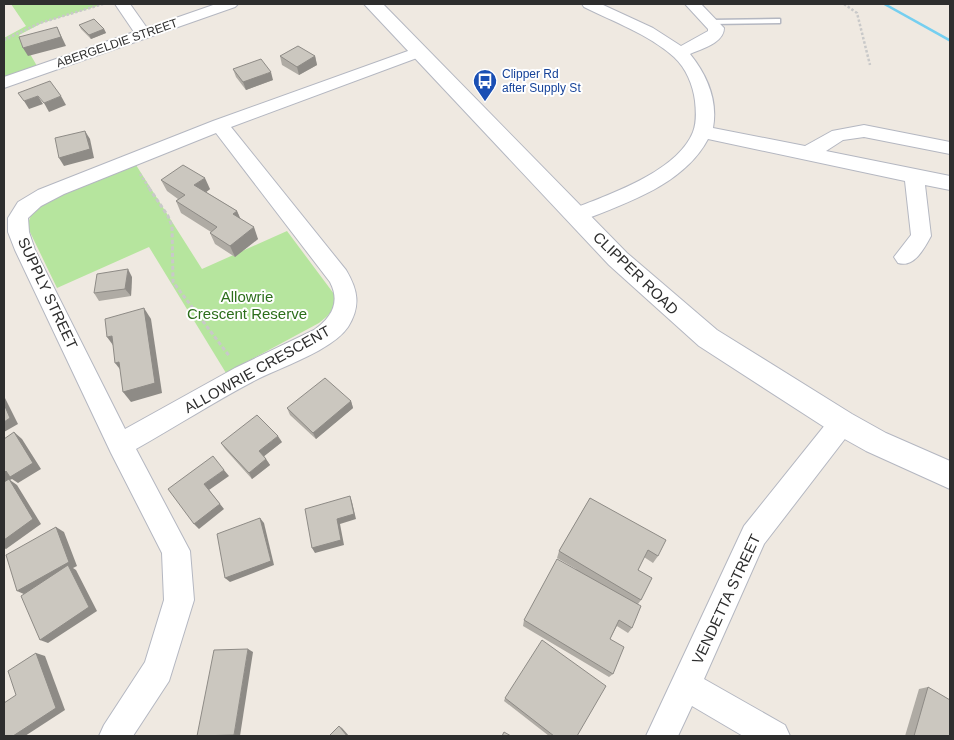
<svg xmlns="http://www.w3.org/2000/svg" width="954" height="740" font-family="Helvetica,sans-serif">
<rect width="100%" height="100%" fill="#efe9e1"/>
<g fill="#b6e59e">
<polygon points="11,4 104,4 42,23 19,35 37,66 4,77 4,38 26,26"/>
<path d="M 136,165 L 202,269 L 287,231 L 334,294 C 336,308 330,315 319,323 L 226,373 L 149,247 L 57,288 L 29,230 C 26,214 39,206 52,199 Z"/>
</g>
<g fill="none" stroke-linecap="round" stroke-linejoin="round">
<polygon fill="#75cff0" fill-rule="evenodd" points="882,4 887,4 950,39 950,42"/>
<g stroke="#b4b7c1" stroke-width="3">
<polygon id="service" points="777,19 780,19 780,23 711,24 707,22 711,20"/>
</g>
<g stroke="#b4b7c1" stroke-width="2">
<g id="minor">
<polygon points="115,4 130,4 147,28 216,4 238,4 235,7 4,88 4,77 134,32"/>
<path d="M 582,4 L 601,4 L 653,28 L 681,46 L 708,31 L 708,29 L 685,4 L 701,4 L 724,28 C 724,43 701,49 690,54 C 707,75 718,101 713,128 L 805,146 L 832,131 L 864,125 L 950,142 L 950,154 L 864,137 L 843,140 L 826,151 L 950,176 L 950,190 L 925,185 L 931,236 C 924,249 914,268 898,263 L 894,257 L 911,235 L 905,181 L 708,139 C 684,184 629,202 584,220 L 577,222 L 570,220 L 567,215 L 570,210 C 608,195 677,172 693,132 C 697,122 696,111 695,101 C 693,85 686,68 674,57 C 648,34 614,22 584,7 Z"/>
<path d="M 419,47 L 425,49 L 427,52 L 425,55 L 231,127 L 346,270 C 358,290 361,306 348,327 C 332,351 278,368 252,382 C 212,403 175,427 136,449 L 190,551 L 194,600 L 169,681 L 133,736 L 99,736 L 104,725 L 145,662 L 164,600 L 162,553 L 111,453 L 15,250 L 8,232 L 8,218 L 18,202 L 38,190 L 213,121 ZM 216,133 L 330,282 C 341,303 331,318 314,330 L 235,368 L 125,429 L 35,250 L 29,232 L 28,218 L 41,206 L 64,194 Z"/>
<polygon points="842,412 851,415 854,423 851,431 764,544 704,679 785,725 790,736 743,736 692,706 678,736 646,736 744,526 833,415"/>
</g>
</g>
<g stroke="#b4b7c1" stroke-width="2">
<polygon id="tertiary" points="364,4 383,4 627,253 717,330 852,414 886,433 950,461 950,489 866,451 832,432 699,346 609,265"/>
</g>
<g stroke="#c9c9c9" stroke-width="2.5" stroke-dasharray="2.5 2" stroke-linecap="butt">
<polyline points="844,4 857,13 870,65"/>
<polyline points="4,40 40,23 103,4"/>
<polyline points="140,174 150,189"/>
</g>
<polyline stroke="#c9c9c9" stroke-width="3" stroke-dasharray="4 2.5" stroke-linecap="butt" points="149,188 168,216 172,226 173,282 230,357"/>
<use href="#service" fill="#fff" fill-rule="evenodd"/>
<use href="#minor" fill="#fff" fill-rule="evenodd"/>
<use href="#tertiary" fill="#fff" fill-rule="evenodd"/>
</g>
<g fill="#afaba4">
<polygon points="79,25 104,29 106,33 91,39 81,29"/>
<polygon points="280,56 315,56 317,65 299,75 282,65"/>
<polygon points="233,69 273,80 246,90 236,77"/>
<polygon points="161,180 210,189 206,192 237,211 240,219 258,239 235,257 215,244 210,233 211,232 181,213 176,201 178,199 167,191"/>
<polygon points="132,277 131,296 99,301 94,293"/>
<polygon points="351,401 353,408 316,439 290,415 287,408"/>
<polygon points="282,442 264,456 270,465 252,479 225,449 221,443"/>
<polygon points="590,498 658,556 653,563 644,557 638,570 641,600 638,604 632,628 628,633 617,626 610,639 613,674 609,677 523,626 524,620 576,569 557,558 559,551"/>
<polygon points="928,687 950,736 905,736 919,689"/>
<polygon points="505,698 577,736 549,736 504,701"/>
</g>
<g fill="#8e8b86">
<polygon points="57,27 66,46 28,56 23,48"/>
<polygon points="104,29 106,33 91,39 89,35"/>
<polygon points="315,56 317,65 299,75 297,67"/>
<polygon points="271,72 273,80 246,90 243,82"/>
<polygon points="38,96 43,104 29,109 24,101"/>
<polygon points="61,96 66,105 49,112 44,103"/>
<polygon points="85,131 90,139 94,158 64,166 59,158"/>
<polygon points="205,178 210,189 200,197 194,185"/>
<polygon points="237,211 242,222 233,214"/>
<polygon points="254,227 258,239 235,257 230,246"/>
<polygon points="128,269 132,277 131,296 125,289"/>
<polygon points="144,308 151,319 162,393 131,402 123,392"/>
<polygon points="112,336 115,348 107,337"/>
<polygon points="119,362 123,373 115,363"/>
<polygon points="4,396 18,424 4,432"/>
<polygon points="351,401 353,408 316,439 313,433"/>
<polygon points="14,432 22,439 41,469 18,483 12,479 10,480 17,485 41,524 6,549 4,548 4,473"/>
<polygon points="278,436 282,442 263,457 259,451"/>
<polygon points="266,459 270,465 252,479 249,473"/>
<polygon points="224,470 229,476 209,490 224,509 199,529 194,524 204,484"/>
<polygon points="350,496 352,502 356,519 340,524 344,545 315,553 312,548 337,519"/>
<polygon points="260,518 264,523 274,565 230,582 225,578"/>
<polygon points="56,527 64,532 77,566 73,568 76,570 97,611 48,643 40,640 26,595 17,591"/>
<polygon points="248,649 253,652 240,736 237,736 234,735"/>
<polygon points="36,653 45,656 65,710 25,736 13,736"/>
<polygon points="339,726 342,728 349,736 347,736"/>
</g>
<g fill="#cbc7bf" stroke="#8e8b86">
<polygon points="94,19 104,29 89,35 79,25"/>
<polygon points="57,27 61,37 23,48 19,37"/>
<polygon points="298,46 315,56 297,67 280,56"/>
<polygon points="261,59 271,72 243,82 233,69"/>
<polygon points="50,81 61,96 44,103 38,96 24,101 18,93"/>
<polygon points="85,131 90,149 59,158 55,138"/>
<polygon points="183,165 205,178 194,185 237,211 233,214 254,227 230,246 210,233 217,227 176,201 185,195 161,180"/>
<polygon points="128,269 125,289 94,293 97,274"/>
<polygon points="144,308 155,383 123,392 119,362 115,363 112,336 107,337 105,319"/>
<polygon points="325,378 351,401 313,433 287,408"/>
<polygon points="4,404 10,418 4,422"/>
<polygon points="257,415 278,436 259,451 266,459 249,473 221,443"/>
<polygon points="14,432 33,463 10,477 6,471 4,473 4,439"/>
<polygon points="213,456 224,470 204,484 220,504 194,524 168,489"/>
<polygon points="9,479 33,519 4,540 4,482"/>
<polygon points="350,496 354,514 337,519 341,540 312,548 305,509"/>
<polygon points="590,498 666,540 658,556 648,550 638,570 652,578 641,600 559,551"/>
<polygon points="260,518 271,561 225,578 217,534"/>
<polygon points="56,527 69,562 17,591 6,555"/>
<polygon points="557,559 641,606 632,628 619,620 610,639 624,647 613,674 524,620"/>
<polygon points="68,565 89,607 40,640 21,596"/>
<polygon points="542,640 606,686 577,736 554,736 505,698"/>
<polygon points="248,649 234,735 197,736 214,650"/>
<polygon points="36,653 56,708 13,736 4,736 4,703 16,695 8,671"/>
<polygon points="928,687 950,700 950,736 914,736"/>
<polygon points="339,726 347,736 329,736"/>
<polygon points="504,732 511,736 502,736"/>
</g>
<defs>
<g id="bus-pin" transform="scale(1.25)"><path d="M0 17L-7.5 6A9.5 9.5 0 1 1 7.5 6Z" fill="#1a4fb4" stroke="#fff"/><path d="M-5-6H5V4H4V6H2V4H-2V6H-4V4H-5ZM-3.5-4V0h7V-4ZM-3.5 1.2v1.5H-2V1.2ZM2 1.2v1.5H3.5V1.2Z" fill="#fff"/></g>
</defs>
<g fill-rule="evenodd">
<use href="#bus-pin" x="485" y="81"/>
</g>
<g text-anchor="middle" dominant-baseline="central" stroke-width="4" stroke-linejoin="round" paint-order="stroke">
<g font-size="12" fill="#2e2e2e" stroke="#fff">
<text transform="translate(117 43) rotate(-19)">ABERGELDIE STREET</text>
</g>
<g font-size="12" fill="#164399" stroke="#fff" text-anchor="start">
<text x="502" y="74">Clipper Rd<tspan x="502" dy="14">after Supply St</tspan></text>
</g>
<g font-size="15" fill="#2e2e2e" stroke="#fff">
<text transform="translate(636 273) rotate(44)">CLIPPER ROAD</text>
<text transform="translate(48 293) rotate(65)">SUPPLY STREET</text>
<text transform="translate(257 369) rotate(-29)">ALLOWRIE CRESCENT</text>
<text transform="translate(726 599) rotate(-65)">VENDETTA STREET</text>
</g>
<g font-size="15" fill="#2c6e1b" stroke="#fff">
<text x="247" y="296">Allowrie<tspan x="247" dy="17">Crescent Reserve</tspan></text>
</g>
</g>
<rect width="954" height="740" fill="none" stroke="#2e2e2e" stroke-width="10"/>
</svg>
